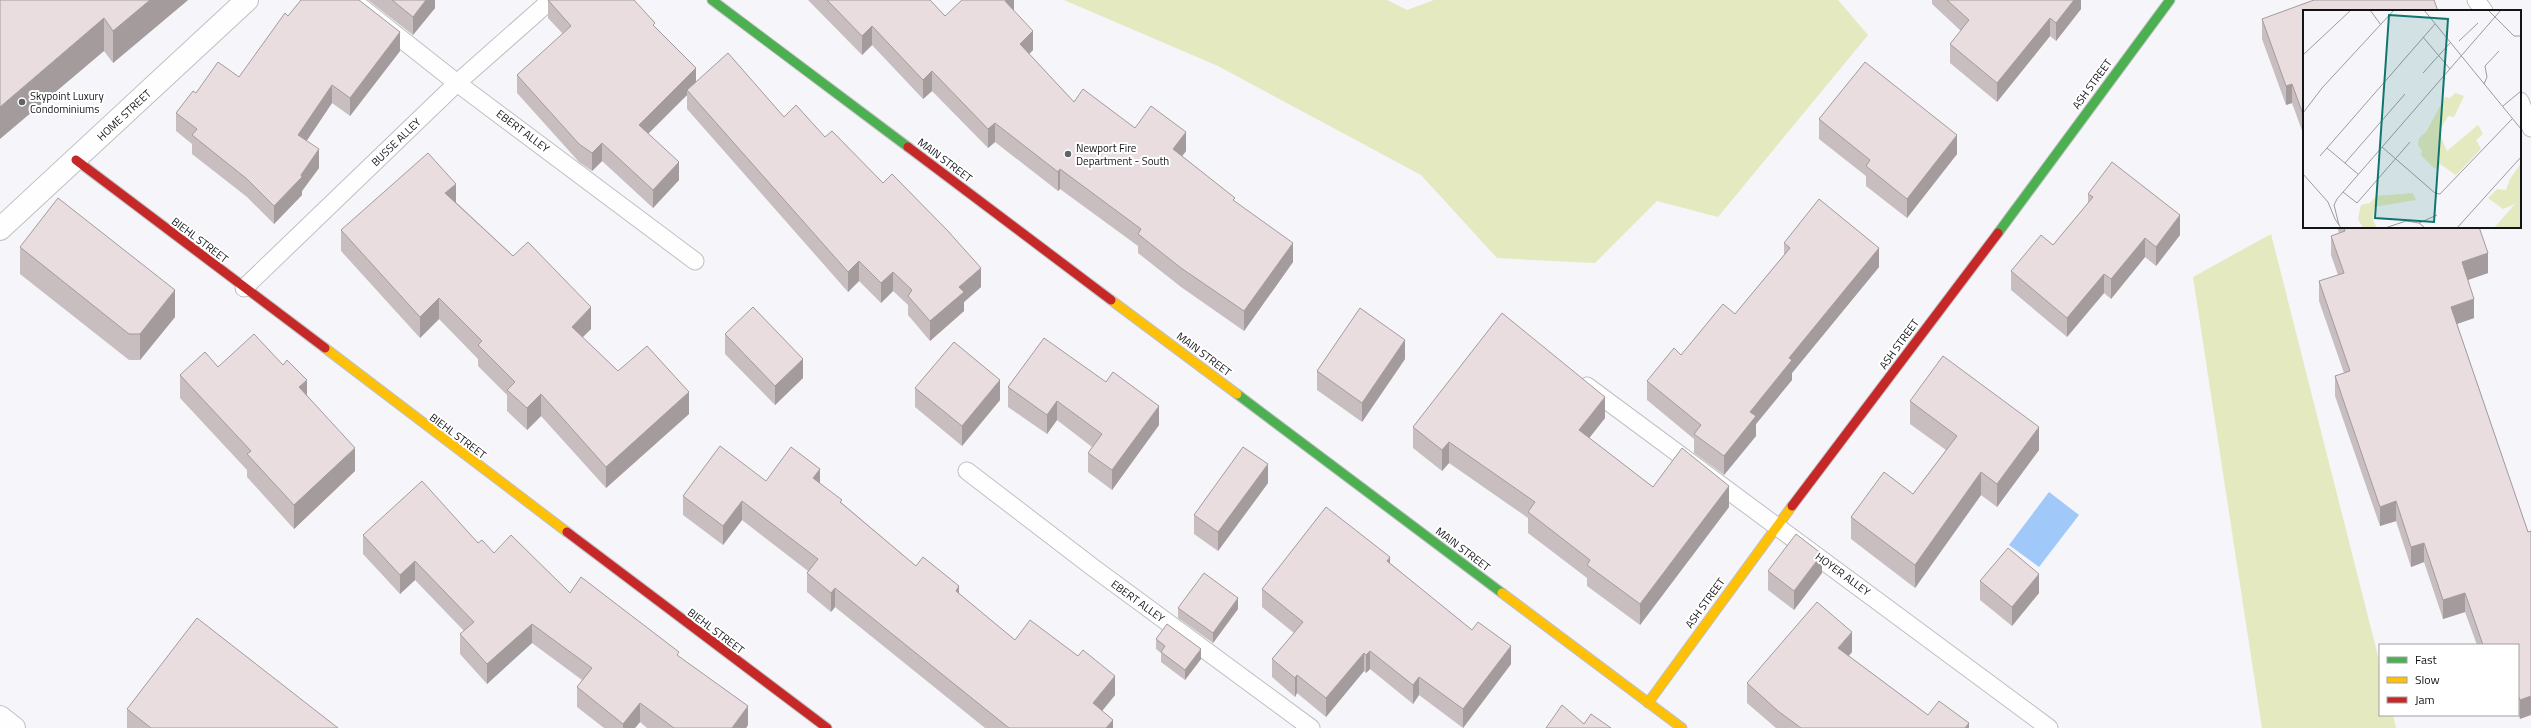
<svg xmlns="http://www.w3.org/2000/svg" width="2531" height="728" font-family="'Titillium Web',sans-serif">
<rect width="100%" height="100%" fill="#f5f5fa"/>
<g fill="#e5e9bf">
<polygon points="1064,0 1387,0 1407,10 1434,0 1838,0 1868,35 1718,217 1657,201 1595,263 1497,258 1421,175 1218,66"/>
<polygon points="2271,234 2380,664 2380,715 2393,715 2396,728 2262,728 2193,277"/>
</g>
<polygon fill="#a0c8f9" points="2049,492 2079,515 2039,567 2009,545"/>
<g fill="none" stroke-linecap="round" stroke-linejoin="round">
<g stroke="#bfc0c4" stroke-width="19">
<g id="lane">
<polyline points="352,0 457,83 695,261"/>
<polyline points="2476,0 2484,11"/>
<polyline points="2520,101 2531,128"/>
<polyline points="244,288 457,83 551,0"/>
<polyline points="1587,386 2049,728"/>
<polyline points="967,471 1095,569 1311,728"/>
</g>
</g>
<g stroke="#bfc0c4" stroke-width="24">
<g id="street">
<polyline points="0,229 247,0"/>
<polyline points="0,717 14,728"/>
</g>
</g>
<g stroke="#bfc0c4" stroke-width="11">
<g id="fast">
<polyline points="712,0 908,147"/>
<polyline points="1998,233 2170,0"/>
<polyline points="1237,394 1502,593"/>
</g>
</g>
<g stroke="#bfc0c4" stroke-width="11">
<g id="slow">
<polyline points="1111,300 1237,394"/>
<polyline points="325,348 567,532"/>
<polyline points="1502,593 1682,728"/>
<polyline points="1648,703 1792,506"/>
</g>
</g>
<g stroke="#bfc0c4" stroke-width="11">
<g id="jam">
<polyline points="908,147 1111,300"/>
<polyline points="76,160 325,348"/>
<polyline points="1792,506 1998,233"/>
<polyline points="567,532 827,728"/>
</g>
</g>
<use href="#lane" stroke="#fefefe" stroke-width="17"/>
<use href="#street" stroke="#fefefe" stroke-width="22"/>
<use href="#fast" stroke="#4caf50" stroke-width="9"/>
<use href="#slow" stroke="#ffc107" stroke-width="9"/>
<use href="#jam" stroke="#c62828" stroke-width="9"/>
</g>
<g fill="#c8bec0">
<polygon points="0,0 188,0 113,63 104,51"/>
<polygon points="368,0 435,0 435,8 413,35"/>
<polygon points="548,0 655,27 696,82 784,117 825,137 981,287 964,302 964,311 930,341 908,315 908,305 893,291 881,303 859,281 848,292 687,109 687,95 648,133 679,180 653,208 602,161 592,171 579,162 517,93 517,75 563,34 548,18"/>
<polygon points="808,0 930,0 945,16 1014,0 1014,11 1033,50 1029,54 1074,102 1135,128 1186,151 1182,156 1235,202 1293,262 1244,331 1181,287 1138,253 1138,246 1060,189 1058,191 995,142 988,148 932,91 923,99 872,45 862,55"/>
<polygon points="1932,0 2081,0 2081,9 2056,41 2050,36 1997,102 1950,63 1950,44 1961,31 1932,4"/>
<polygon points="2304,11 2304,136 2292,103 2286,105 2262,39 2262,19"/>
<polygon points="288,16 400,51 350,116 332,103 306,141 319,168 302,191 302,195 274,224 247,197 192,154 192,144 176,131 176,113 196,93 239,77"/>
<polygon points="1819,119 1957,154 1907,218 1866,186 1866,176 1819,139"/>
<polygon points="2088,194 2180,235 2156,266 2145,257 2111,299 2104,293 2067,337 2011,290 2011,271 2053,245 2088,203"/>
<polygon points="456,202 591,329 582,337 618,371 689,414 606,488 541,416 527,430 507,411 507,395 478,366 478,359 439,319 420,338 341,251 341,230"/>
<polygon points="2337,227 2479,227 2488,273 2468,280 2474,318 2457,324 2528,532 2520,719 2518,714 2518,645 2477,645 2465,612 2443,619 2424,562 2411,567 2396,521 2380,526 2335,396 2335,376 2344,373 2319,301 2319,281 2338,275 2331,255 2331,236 2339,233"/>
<polygon points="1784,243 1879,267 1792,373 1792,380 1756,424 1756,436 1724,475 1694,453 1694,439 1647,400 1647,381 1735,314 1784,255"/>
<polygon points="20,247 175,317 140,360 129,360 20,274"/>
<polygon points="725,334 803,378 775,405 725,354"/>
<polygon points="1405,359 1362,422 1317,390 1317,371"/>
<polygon points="218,367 307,395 355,471 294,529 247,477 247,470 180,398 180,375"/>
<polygon points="1008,387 1159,425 1112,490 1088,472 1088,453 1092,447 1057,420 1047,434 1008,407"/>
<polygon points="915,388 1000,400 962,446 915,407"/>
<polygon points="1910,401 2039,450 1997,507 1981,495 1915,588 1851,539 1851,517 1913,494 1946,450 1910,424"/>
<polygon points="1605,418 1589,438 1653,487 1729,507 1640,625 1587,586 1587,578 1528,533 1528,518 1449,463 1442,471 1413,448 1413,427"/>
<polygon points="820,483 842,503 916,566 959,594 1015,640 1115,695 1102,711 1113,728 985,728 835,607 831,612 807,592 807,573 808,571 742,520 723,545 683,515 683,496"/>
<polygon points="1268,483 1218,551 1194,534 1194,515"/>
<polygon points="363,535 478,543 494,553 570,593 679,657 748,725 746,728 647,728 640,722 635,728 604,728 577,707 577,687 582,680 532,643 487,684 460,654 460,634 464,631 415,580 400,594 363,554"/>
<polygon points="1390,563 1511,664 1463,728 1419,695 1413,704 1370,669 1366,673 1364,671 1326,717 1297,693 1295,697 1272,677 1272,659 1294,633 1262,607 1262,589"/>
<polygon points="1768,571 1822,573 1794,610 1768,590"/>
<polygon points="1980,581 2039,593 2012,626 1980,600"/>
<polygon points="1178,608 1238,609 1213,643 1178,618"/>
<polygon points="1156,639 1201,659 1185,680 1161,662 1161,653 1156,649"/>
<polygon points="1852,652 1849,656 1928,715 1969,728 1776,728 1747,703 1747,683"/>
<polygon points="127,709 338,728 127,728"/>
</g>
<g fill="#a39b9c">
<polygon points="150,0 188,0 113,63 113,31"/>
<polygon points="426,0 435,0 435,8 413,35 413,17"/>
<polygon points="1006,0 1014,0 1014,12 1005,1"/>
<polygon points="2074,0 2081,0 2081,9 2056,41 2056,23"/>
<polygon points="104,18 104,51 0,139 0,107"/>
<polygon points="2050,18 2050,36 1997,102 1997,83"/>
<polygon points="872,26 872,45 862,55 862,36"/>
<polygon points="1033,31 1033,50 1020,63 1020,44"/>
<polygon points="400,32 400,51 350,116 350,98"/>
<polygon points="696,68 696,86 687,90 687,95 639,143 639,125"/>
<polygon points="932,71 932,91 923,99 923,80"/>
<polygon points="2292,84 2292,103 2286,105 2286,86"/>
<polygon points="332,85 332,103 298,154 298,135"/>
<polygon points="995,123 995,142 988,148 988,129"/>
<polygon points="1186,132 1186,151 1173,168 1173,149"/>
<polygon points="1957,135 1957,154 1907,218 1907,199"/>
<polygon points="602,143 602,161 592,171 592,153"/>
<polygon points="319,149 319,168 302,191 302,195 274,224 274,206 301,175"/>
<polygon points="679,162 679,180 653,208 653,190"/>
<polygon points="1060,169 1060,189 1058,191 1058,172"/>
<polygon points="456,184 456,205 445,193"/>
<polygon points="2180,215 2180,235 2156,266 2156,247"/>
<polygon points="2145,238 2145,257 2111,299 2111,279"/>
<polygon points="1293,243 1293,262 1244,331 1244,311"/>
<polygon points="1879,248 1879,267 1792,373 1792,380 1756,424 1756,436 1724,475 1724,456 1750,412 1789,358"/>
<polygon points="2488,253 2488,273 2462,282 2462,262"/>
<polygon points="859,261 859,281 848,292 848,272"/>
<polygon points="981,268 981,287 964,302 964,311 930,341 930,321 959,287"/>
<polygon points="893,272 893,291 881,303 881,283"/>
<polygon points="2104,274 2104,293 2067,337 2067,318"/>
<polygon points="175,290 175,317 140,360 140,334"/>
<polygon points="439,298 439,319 420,338 420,317"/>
<polygon points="2474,299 2474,318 2451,326 2451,307"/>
<polygon points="591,307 591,329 572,348 572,327"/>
<polygon points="1405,340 1405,359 1362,422 1362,403"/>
<polygon points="803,359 803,378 775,405 775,386"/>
<polygon points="307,380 307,403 299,387"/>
<polygon points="1000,380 1000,400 962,446 962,426"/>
<polygon points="689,392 689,414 606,488 606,467"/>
<polygon points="541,394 541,416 527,430 527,408"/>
<polygon points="1605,397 1605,418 1579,451 1579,430"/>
<polygon points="1057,401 1057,420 1047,434 1047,415"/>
<polygon points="1159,406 1159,425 1112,490 1112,470"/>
<polygon points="2039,427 2039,450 1997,507 1997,484"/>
<polygon points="1449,442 1449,463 1442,471 1442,450"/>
<polygon points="355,448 355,471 294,529 294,505"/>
<polygon points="1268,464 1268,483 1218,551 1218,532"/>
<polygon points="820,469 820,488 813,478"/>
<polygon points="1981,472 1981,495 1915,588 1915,565"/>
<polygon points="1729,486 1729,507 1640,625 1640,604"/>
<polygon points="742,501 742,520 723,545 723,526"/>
<polygon points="2396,501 2396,521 2380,526 2380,507"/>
<polygon points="2424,543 2424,562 2411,567 2411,547"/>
<polygon points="1822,554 1822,573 1794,610 1794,591"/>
<polygon points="1390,557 1390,576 1387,561"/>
<polygon points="415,561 415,580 400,594 400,575"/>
<polygon points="2039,574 2039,593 2012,626 2012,607"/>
<polygon points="959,586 959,606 956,591"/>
<polygon points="835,588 835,607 831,612 831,593"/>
<polygon points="2465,593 2465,612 2443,619 2443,600"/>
<polygon points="1238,598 1238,609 1213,643 1213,633"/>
<polygon points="532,624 532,643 487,684 487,664"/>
<polygon points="1852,632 1852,652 1838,667 1838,648"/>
<polygon points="1511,646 1511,664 1463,728 1463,709"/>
<polygon points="1201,649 1201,659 1185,680 1185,670"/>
<polygon points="1370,651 1370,669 1366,673 1366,655"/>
<polygon points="1364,653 1364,671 1326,717 1326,698"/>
<polygon points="1297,675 1297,693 1295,697 1295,678"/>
<polygon points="1115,676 1115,695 1093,722 1093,703"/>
<polygon points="1419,677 1419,695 1413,704 1413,685"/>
<polygon points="2531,696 2531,715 2520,719 2520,700"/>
<polygon points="640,703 640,722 635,728 623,728 623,724"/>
<polygon points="748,706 748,725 746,728 732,728"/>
<polygon points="1113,720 1113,728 1106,728"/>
<polygon points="1969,723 1969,728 1965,728"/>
</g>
<g fill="#e9dddf" stroke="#a39b9c">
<polygon points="0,0 150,0 113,31 104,18 0,107"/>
<polygon points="301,0 359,0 400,32 350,98 332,85 298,135 319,149 301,175 302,177 274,206 247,179 192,135 197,129 176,113 193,91 196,93 218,62 239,77 285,13 288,16"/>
<polygon points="392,0 426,0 413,17"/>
<polygon points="548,0 634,0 655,23 653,25 696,68 639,125 679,162 653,190 602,143 592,153 579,144 517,75 571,26"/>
<polygon points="827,0 930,0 945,16 962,0 1006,0 1005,1 1033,31 1020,44 1074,102 1083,89 1135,128 1151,106 1186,132 1173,149 1235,198 1233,200 1293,243 1244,311 1181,268 1138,234 1141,229 1060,169 1058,172 995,123 988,129 932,71 923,80 872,26 862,36"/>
<polygon points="1947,0 2074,0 2056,23 2050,18 1997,83 1950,44 1969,20"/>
<polygon points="2314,0 2434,0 2438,11 2304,11 2304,117 2292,84 2286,86 2262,19"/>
<polygon points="728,53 784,117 796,105 825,137 832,131 883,183 892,174 947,230 981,268 959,287 964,292 930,321 908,296 912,290 893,272 881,283 859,261 848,272 687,90"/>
<polygon points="1865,62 1957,135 1907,199 1866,166 1870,160 1819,119"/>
<polygon points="428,153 456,184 445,193 513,256 528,242 591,307 572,327 618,371 647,346 689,392 606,467 541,394 527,408 507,390 515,382 478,345 482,341 439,298 420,317 341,230"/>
<polygon points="2112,162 2180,215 2156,247 2145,238 2111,279 2104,274 2067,318 2011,271 2041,235 2053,245 2093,197 2088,194"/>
<polygon points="58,198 175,290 140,334 129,334 20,247"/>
<polygon points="1819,199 1879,248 1789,358 1792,360 1750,412 1756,416 1724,456 1694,434 1701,425 1647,381 1674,348 1681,355 1723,304 1735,314 1790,248 1784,243"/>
<polygon points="2344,227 2479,227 2488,253 2462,262 2474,299 2451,307 2528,532 2531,531 2531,696 2520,700 2518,695 2518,645 2483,645 2465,593 2443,600 2424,543 2411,547 2396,501 2380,507 2335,376 2350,371 2319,281 2344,273 2331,236 2345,231"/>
<polygon points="753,307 803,359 775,386 725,334"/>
<polygon points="1360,308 1405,340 1362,403 1317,371"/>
<polygon points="1502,313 1605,397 1579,430 1653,487 1682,448 1729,486 1640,604 1587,565 1590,560 1528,512 1535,502 1449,442 1442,450 1413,427"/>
<polygon points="254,334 283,365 287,360 307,380 299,387 355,448 294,505 247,454 251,451 180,375 205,352 218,367"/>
<polygon points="1044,338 1106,382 1113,372 1159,406 1112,470 1088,453 1102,434 1057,401 1047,415 1008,387"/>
<polygon points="954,342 1000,380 962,426 915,388"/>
<polygon points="1943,356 2039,427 1997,484 1981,472 1915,565 1851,517 1884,472 1913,494 1957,436 1910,401"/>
<polygon points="720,446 766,481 791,447 820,469 813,478 842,500 840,502 916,566 923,557 959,586 956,591 1015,640 1030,620 1078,656 1083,650 1115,676 1093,703 1113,720 1106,728 1009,728 835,588 831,593 807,573 818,559 742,501 723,526 683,496"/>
<polygon points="1243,447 1268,464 1218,532 1194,515"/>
<polygon points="422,481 478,543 482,540 494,553 511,535 570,593 581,577 679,652 677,655 748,706 732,728 674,728 640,703 623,724 577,687 592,668 532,624 487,664 460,634 474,622 415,561 400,575 363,535"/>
<polygon points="1326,507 1390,557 1387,561 1472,630 1478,622 1511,646 1463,709 1419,677 1413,685 1370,651 1366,655 1364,653 1326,698 1297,675 1295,678 1272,659 1303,622 1262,589"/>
<polygon points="1796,534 1822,554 1794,591 1768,571"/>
<polygon points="2008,548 2039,574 2012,607 1980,581"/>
<polygon points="1204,573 1238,598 1213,633 1178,608"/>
<polygon points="1817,602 1852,632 1838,648 1928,715 1939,701 1969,723 1965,728 1801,728 1778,711 1747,683"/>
<polygon points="197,618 338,728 151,728 127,709"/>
<polygon points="1167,624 1201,649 1185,670 1161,652 1165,646 1156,639"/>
<polygon points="1562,705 1584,724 1591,714 1611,728 1546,728"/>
</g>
<g fill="#626367" stroke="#fff" stroke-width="1.5">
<circle cx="22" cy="102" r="4"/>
<circle cx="1068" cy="154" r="4"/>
</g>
<g text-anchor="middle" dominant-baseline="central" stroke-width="4" stroke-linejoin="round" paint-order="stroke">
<g font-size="11" fill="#131418" stroke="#fff">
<text transform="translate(2092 84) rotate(-54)">ASH STREET</text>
<text transform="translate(124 115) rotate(-43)">HOME STREET</text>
<text transform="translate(523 131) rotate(37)">EBERT ALLEY</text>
<text transform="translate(396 142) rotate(-44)">BUSSE ALLEY</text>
<text transform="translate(945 160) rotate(37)">MAIN STREET</text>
<text transform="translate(200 240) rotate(37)">BIEHL STREET</text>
<text transform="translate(1899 344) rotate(-54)">ASH STREET</text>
<text transform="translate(1204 354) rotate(37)">MAIN STREET</text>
<text transform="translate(458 436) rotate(37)">BIEHL STREET</text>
<text transform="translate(1463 549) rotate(37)">MAIN STREET</text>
<text transform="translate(1843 574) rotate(36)">HOYER ALLEY</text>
<text transform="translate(1138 601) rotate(36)">EBERT ALLEY</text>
<text transform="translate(1705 603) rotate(-54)">ASH STREET</text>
<text transform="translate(716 631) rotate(37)">BIEHL STREET</text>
</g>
<g font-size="11" fill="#131418" stroke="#fff" text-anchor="start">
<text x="30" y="96">Skypoint Luxury<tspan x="30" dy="13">Condominiums</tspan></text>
<text x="1076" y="148">Newport Fire<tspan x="1076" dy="13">Department - South</tspan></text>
</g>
</g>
<g transform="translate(2303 10)">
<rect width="218" height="218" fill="#f5f5fa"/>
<path d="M 152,83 L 161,86 L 151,107 L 145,106 L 136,122 L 144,141 L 175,115 L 180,124 L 173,130 L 178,139 L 153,165 L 137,154 L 132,159 L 118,145 L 119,141 L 115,135 L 116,128 L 123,122 L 142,87 L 147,88 ZM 217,155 L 218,218 L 191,218 L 212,194 L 200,199 L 185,188 L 194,179 L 203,180 L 207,169 ZM 110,183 L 113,190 L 71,197 L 70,210 L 74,218 L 60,218 L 55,209 L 58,195 L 67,193 L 73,186 Z" fill="#e5e9bf"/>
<path fill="none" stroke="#9b9ba0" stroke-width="1" d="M 67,0 L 78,15M 121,0 L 218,119M 185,0 L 211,26 L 218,26M 120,27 L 147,59M 156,31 L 175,13M 0,45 L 48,0M 120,63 L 147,33M 181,74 L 184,67 L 182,56 L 196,41M 200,96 L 218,81M 0,103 L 19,78 L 91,0M 79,137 L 132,183 L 137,184 L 209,109M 24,138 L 55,164M 17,146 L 132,14M 42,153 L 102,84M 0,164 L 25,192 L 32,209 L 38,218M 40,182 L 54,193 L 107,132M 116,213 L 134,205M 36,215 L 31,195 L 34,189 L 198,0M 82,218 L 103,211 L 116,213 L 122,218M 154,218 L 218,147"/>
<path fill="#0f766e" fill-opacity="0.15" stroke="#0f766e" stroke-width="2" d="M 86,5 L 145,9 L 131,212 L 72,208 Z"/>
<rect width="218" height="218" fill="none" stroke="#131418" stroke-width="2"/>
</g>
<rect x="2379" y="644" width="140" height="72" fill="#ffffff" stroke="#a1a1a3"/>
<rect x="2387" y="657" width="20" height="6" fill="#4caf50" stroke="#a1a1a3"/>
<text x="2415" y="664" font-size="12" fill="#131418">Fast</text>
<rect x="2387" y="677" width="20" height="6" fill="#ffc107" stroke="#a1a1a3"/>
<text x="2415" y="684" font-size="12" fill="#131418">Slow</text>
<rect x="2387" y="697" width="20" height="6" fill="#c62828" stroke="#a1a1a3"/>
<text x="2415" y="704" font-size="12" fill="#131418">Jam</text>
</svg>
